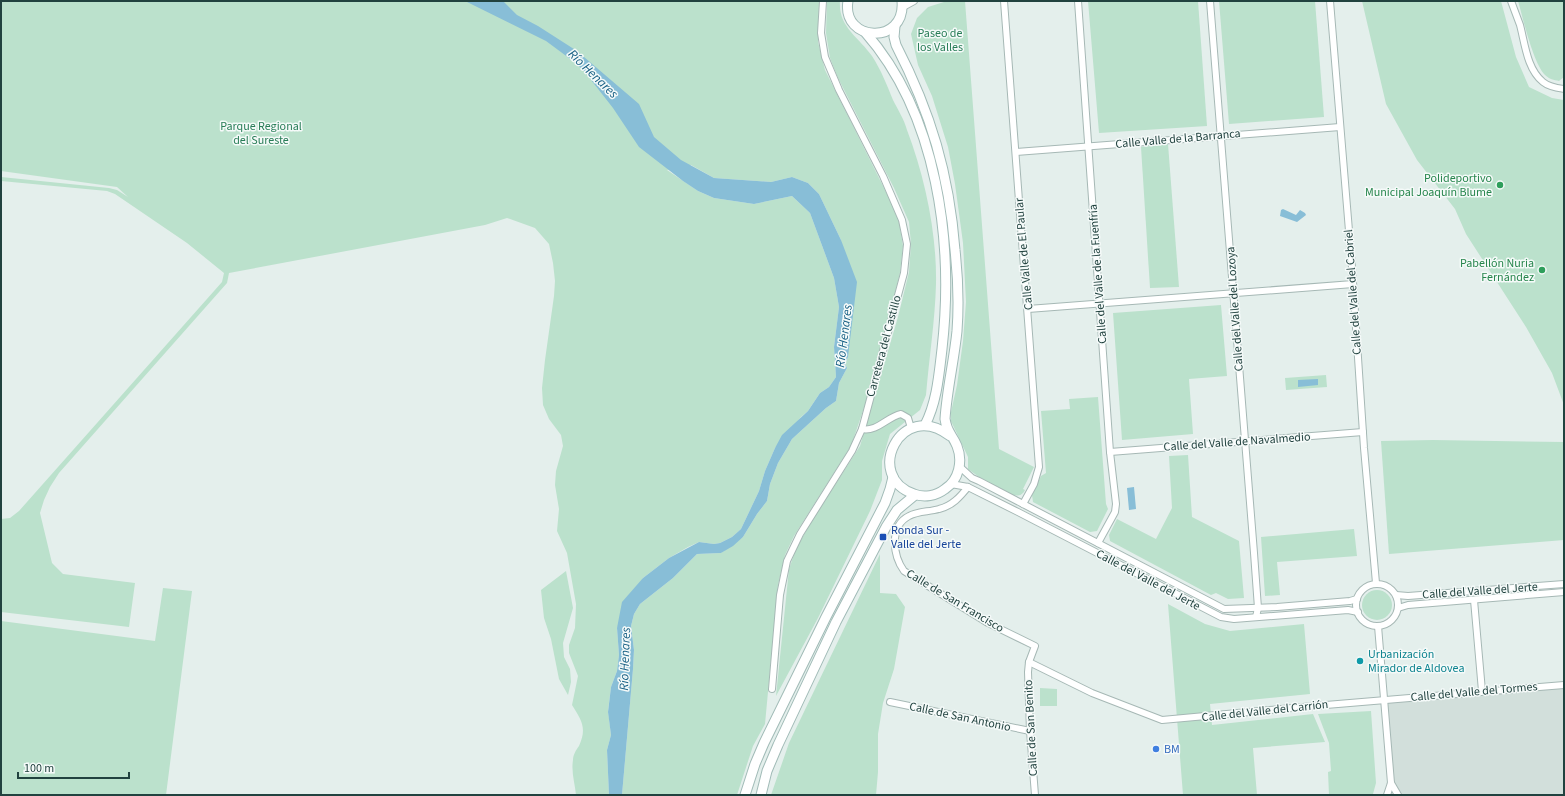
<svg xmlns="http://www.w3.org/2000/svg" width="1565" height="796" font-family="'Source Sans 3',sans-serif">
<rect width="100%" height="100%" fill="#e4efec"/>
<polygon fill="#d2dfdb" points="1564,685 1564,795 1398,795 1391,783 1385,699"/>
<g fill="#bbe1cc">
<path d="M 1,1 L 819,1 L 818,42 L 825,70 L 893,206 L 899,221 L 903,246 L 900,273 L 884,337 L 867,399 L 851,446 L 794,536 L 785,555 L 778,585 L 765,724 L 753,746 L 737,795 L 622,795 L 633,669 L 634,650 L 631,626 L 634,614 L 640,604 L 673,578 L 697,554 L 721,553 L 743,537 L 757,514 L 767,501 L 770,484 L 778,463 L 792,439 L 826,408 L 836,401 L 839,383 L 847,368 L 845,364 L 848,357 L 841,240 L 819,194 L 808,183 L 792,177 L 771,182 L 714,178 L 691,165 L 667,170 L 698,191 L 714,198 L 754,204 L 792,196 L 810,213 L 834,278 L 839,307 L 834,347 L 836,377 L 829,387 L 820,393 L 808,411 L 801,417 L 775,448 L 765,471 L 759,491 L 741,529 L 732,537 L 720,543 L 714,544 L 699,542 L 688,547 L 669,558 L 643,578 L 617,628 L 619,655 L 617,671 L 611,687 L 608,711 L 611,735 L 607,750 L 609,795 L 576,795 C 575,784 571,772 573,760 C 573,755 576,750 579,746 C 587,728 582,721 572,705 L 578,676 L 569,653 L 569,645 L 575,628 L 576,604 L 567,553 L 557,531 L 559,509 L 555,485 L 556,471 L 563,446 L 561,435 L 549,419 L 543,405 L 542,388 L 545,360 L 554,296 L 555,281 L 553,263 L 549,244 L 535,228 L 507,218 L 485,225 L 229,273 L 227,283 L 59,473 L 50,487 L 44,500 L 40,513 L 52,563 L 63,574 L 135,583 L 129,627 L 1,612 L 1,519 L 10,518 L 19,511 L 222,282 L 224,273 L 187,243 L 115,194 L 107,191 L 1,181 L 1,177 L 109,188 L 117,190 L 128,197 L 117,187 L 1,171 Z"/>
<path d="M 827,1 L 840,1 C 838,27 859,37 872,56 C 881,70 887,85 893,100 C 898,110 904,119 907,130 C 925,177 937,234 936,284 C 935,321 929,358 926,395 L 920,410 L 890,434 L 882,461 L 882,480 L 870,511 L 818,618 L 776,696 L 789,569 L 796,549 L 810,524 L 860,446 L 898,317 L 909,272 L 911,244 L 909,222 L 894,188 L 838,78 L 830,58 L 826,33 Z"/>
<path d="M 965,1 L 999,449 L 1034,467 L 1023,489 L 1025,490 C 1022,496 1018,496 1013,495 L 979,477 L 968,469 L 968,457 L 951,421 L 951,412 L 957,385 L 963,341 L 966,302 L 963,243 L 955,184 L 948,147 L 932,96 L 918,65 L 911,34 L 917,18 L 928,7 L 944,2 Z"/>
<polygon points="1088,1 1198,1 1207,126 1099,133"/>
<polygon points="1219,1 1315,1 1324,117 1229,124"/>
<polygon points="1362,1 1501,1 1516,57 1529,87 1552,98 1564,100 1564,405 1552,373 1526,327 1466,234 1455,209 1417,160 1386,104"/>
<path d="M 1518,1 L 1564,1 L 1564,77 L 1559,81 C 1554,80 1549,79 1545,75 C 1533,63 1523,18 1518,1 Z"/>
<polygon points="1168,144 1179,287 1150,288 1141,147"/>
<polygon points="1221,305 1227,376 1189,379 1193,434 1122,440 1113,313"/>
<polygon points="1326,375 1327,387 1286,390 1285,378"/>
<polygon points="1098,397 1106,504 1108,509 1097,531 1090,532 1033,502 1032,495 1041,476 1046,473 1041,411 1070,409 1069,399"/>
<polygon points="1433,440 1564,442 1564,540 1389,554 1381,441"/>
<polygon points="1188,455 1192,517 1239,541 1244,598 1228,599 1216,593 1211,595 1110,541 1109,535 1117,519 1156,539 1172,508 1169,456"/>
<polygon points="1354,529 1357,556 1277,562 1280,595 1265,596 1261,537"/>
<polygon points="880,554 880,593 896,594 905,607 894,669 883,703 878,734 878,772 876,795 771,795 789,743"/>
<polygon points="566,571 573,608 563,643 564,657 570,669 571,682 568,695 559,679 551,639 544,618 541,590"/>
<polygon points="163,588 192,591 166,795 1,795 1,621 155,641"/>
<circle cx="1377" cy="605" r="15"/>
<polygon points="1168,604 1205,624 1230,631 1304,624 1310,694 1210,704 1212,725 1313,714 1325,742 1253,748 1257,795 1183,795"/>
<polygon points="1040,688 1057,689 1057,706 1040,706"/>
<polygon points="1371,711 1376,783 1373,794 1372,795 1329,795 1328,772 1331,771 1329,743 1318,714"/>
</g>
<g fill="#88bed7">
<polygon points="465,1 503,1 517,15 538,26 577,51 639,104 654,137 681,160 714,178 771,182 792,177 808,183 819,194 841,240 857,282 848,357 845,364 847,368 839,383 836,401 826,408 792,439 778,463 770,484 767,501 757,514 743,537 733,546 721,553 697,554 673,578 640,604 634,614 631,626 634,650 633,669 622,795 609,795 607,750 611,735 608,712 611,687 617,671 619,655 617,628 622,602 643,578 669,558 699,542 714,544 720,543 732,537 741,529 759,491 765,471 775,448 782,435 808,411 820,393 829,387 836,377 834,347 839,307 834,278 810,213 792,196 754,204 714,198 698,191 683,181 639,147 613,108 584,71 573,61 546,41"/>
<polygon points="1283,209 1296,215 1300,210 1305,213 1306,215 1297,222 1280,216 1281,210"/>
<polygon points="1318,379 1318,385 1298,387 1298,380"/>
<polygon points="1134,487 1136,509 1129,510 1127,488"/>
</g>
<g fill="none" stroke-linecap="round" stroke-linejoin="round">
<g stroke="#a6b8b5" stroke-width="8">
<g id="street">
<polyline points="1004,1 1039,467 1034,484 1023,504"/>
<polyline points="1078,1 1110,452 1116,504 1115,512 1098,543"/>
<polyline points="1210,1 1254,553 1258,608 1256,617"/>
<polyline points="1330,1 1352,267 1364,448 1376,583"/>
<path d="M 1511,1 C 1514,9 1517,17 1520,25 C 1525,44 1527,69 1543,82 C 1549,87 1557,88 1564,89"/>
<polyline points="903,7 914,1"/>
<polyline points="1016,152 1340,127"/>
<polyline points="1028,309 1353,284"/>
<path d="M 862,429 C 877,432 887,417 901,414 L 908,418 L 911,428"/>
<polyline points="1110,452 1363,432"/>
<polyline points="960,467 972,478 979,481 1224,609 1277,607 1350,601 1357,599"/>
<polyline points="951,484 968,487 1018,512 1221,617 1234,619 1348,610 1358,612"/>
<path d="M 968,487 C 960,497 952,506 939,509 C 929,512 918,511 909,516 C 889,526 893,556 904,571 L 988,623 L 1035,646 L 1029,662 L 1028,672 L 1030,731 L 1035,795"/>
<circle cx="1377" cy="605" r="21"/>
<polyline points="1396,595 1408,596 1564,584"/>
<polyline points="1474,600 1482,691"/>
<polyline points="1398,608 1408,605 1564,592"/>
<polyline points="1378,626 1391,783 1387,795"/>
<polyline points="1029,662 1092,693 1162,720 1314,706 1564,685"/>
<polyline points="772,689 780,595 787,561 800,534 852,451 862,429 904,273 907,244 902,220 883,176 839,90 825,57 821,33 823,1"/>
<polyline points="890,702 1030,731"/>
<polyline points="1391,783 1398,795"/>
</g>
</g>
<g stroke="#a1bbb7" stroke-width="11">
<g id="secondary">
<path d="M 848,1 C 841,42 906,46 902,1"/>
<path d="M 895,26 L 894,37 L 896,45 C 931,113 949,174 955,250 C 958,277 959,304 957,331 C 954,361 947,389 945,419 C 947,433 952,434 957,446 C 963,461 959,480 945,489 C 936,496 924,498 914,494 C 863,477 901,398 950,436"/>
<path d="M 865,32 C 938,115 954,243 942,349 C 939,374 937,402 925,425"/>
<polyline points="745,795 755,764 764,743 826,617 885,503 890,489 893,477"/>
<polyline points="761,795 767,771 778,745 836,622 886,527 897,510 915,495"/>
</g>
</g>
<use href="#street" stroke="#fff" stroke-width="6"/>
<use href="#secondary" stroke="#fff" stroke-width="9"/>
</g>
<g fill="#2e9e5b" stroke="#f5faf9" stroke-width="1.5">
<circle cx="1500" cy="185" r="4"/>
<circle cx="1542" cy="270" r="4"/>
</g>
<rect fill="#1a4fb4" stroke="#f5faf9" stroke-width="1.5" x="879" y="533" width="8" height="8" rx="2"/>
<circle fill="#0f9aa8" stroke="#f5faf9" stroke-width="1.5" cx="1360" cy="661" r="4"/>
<circle fill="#3f7fe0" stroke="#f5faf9" stroke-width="1.5" cx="1156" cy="749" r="4"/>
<g text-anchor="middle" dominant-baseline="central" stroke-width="3" stroke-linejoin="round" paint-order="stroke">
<g font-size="12" fill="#287d57" stroke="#f5faf9">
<text x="940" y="33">Paseo de<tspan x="940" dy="14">los Valles</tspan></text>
<text x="261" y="126">Parque Regional<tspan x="261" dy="14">del Sureste</tspan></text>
</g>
<g font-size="12" fill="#21423f" stroke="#f5faf9">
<text transform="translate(1178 139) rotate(-5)">Calle Valle de la Barranca</text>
<text transform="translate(1024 254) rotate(-95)">Calle Valle de El Paular</text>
<text transform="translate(1098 274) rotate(-94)">Calle del Valle de la Fuenfría</text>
<text transform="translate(1353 292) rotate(-94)">Calle del Valle del Cabriel</text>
<text transform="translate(1235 309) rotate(-94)">Calle del Valle del Lozoya</text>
<text transform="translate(884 346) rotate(-75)">Carretera del Castillo</text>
<text transform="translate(1237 442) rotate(-4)">Calle del Valle de Navalmedio</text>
<text transform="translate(1148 580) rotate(28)">Calle del Valle del Jerte</text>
<text transform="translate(1480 591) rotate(-4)">Calle del Valle del Jerte</text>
<text transform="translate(955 601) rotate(31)">Calle de San Francisco</text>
<text transform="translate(1474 692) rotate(-5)">Calle del Valle del Tormes</text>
<text transform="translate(1265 711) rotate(-6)">Calle del Valle del Carrión</text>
<text transform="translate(960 717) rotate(12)">Calle de San Antonio</text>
<text transform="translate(1031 728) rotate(-93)">Calle de San Benito</text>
</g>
<g font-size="12" fill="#27864d" stroke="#f5faf9" text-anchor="end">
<text x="1492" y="178">Polideportivo<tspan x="1492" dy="14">Municipal Joaquín Blume</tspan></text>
<text x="1534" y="263">Pabellón Nuria<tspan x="1534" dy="14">Fernández</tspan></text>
</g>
<g font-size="12" fill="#164399" stroke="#f5faf9" text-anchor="start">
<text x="891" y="530">Ronda Sur -<tspan x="891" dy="14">Valle del Jerte</tspan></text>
</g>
<g font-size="12" fill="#0d838f" stroke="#f5faf9" text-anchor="start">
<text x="1368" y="654">Urbanización<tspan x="1368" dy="14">Mirador de Aldovea</tspan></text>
</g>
<g font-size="12" fill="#366cbe" stroke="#f5faf9" text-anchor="start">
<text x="1164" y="749">BM</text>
</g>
<g font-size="13" font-style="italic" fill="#165f84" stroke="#f5faf9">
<text transform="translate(593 74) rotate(44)">Río Henares</text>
<text transform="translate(844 336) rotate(-83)">Río Henares</text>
<text transform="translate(625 659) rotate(-88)">Río Henares</text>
</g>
</g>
<rect width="1565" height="796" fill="none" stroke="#21423f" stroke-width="4"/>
<path d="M18 772v6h111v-6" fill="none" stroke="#21423f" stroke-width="2"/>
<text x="24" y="772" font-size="12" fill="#21423f" stroke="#f5faf9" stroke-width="3" paint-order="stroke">100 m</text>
</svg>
